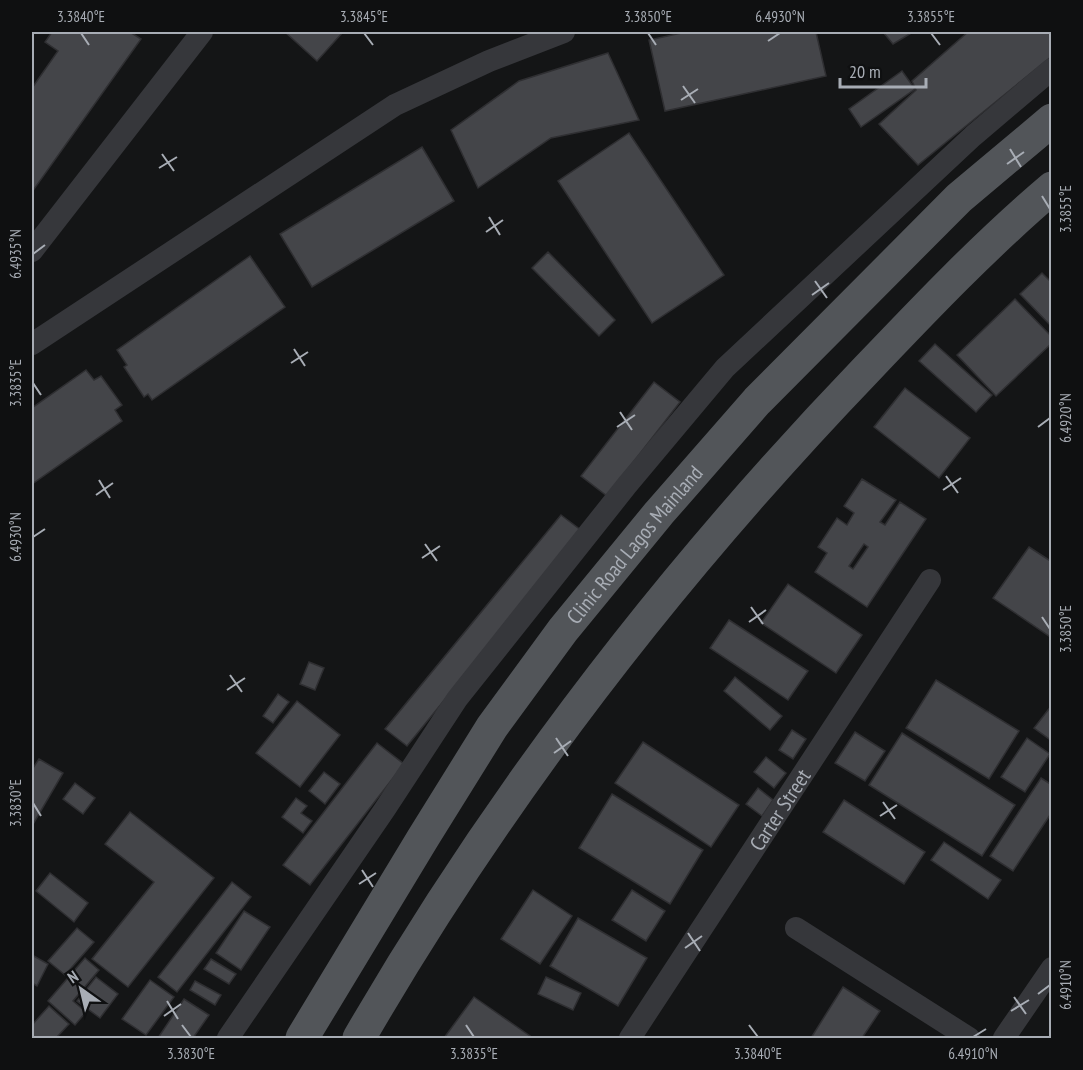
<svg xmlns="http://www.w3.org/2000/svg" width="1083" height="1070" font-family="'PT Sans Narrow',sans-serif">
<rect width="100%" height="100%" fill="#141516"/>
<g fill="#444549" stroke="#2f2f32" stroke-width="1.5" fill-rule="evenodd">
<polygon points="52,32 130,32 141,39 32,192 32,88 58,51 45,42"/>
<polygon points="285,32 343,32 317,61"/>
<polygon points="686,32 816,32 826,76 665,111 649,40"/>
<polygon points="883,32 913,32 893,44"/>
<polygon points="968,32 1052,32 1052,56 918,165 879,124 916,90 912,81"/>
<polygon points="608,53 639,120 551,138 478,188 451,130 519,81"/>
<polygon points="902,71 915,89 861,127 849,109"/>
<polygon points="629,133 724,275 652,323 558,181"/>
<polygon points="422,147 454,201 312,287 280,234"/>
<polygon points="548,252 615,320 599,336 532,268"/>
<polygon points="250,256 285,307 152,400 148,394 144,397 124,367 127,365 117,350"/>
<polygon points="1042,273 1052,283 1052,327 1020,294"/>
<polygon points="1015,299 1052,337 1052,343 996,396 957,355"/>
<polygon points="935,344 992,395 976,412 919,361"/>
<polygon points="86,370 94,380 101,376 122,405 115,410 122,421 32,484 32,408"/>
<polygon points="654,382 680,402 607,496 581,476"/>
<polygon points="905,388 970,438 939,478 874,427"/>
<path d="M 862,479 L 896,500 L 880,522 L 885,525 L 900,502 L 926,519 L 867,607 L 815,572 L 827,553 L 818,547 L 837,518 L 847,525 L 854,513 L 844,506 ZM 864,544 L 868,547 L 853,569 L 849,566 Z"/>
<polygon points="561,515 582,531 407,746 385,729"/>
<polygon points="1029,547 1052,562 1052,638 993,598"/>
<polygon points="788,584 862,635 836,673 761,623"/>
<polygon points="729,620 808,671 788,700 710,648"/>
<polygon points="309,662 324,668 315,690 300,684"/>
<polygon points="735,677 782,716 770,730 724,691"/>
<polygon points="936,680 1019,731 989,779 906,728"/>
<polygon points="278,694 289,702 273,723 263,716"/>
<polygon points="297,701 340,735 300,787 256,753"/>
<polygon points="1052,705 1052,741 1034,728"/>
<polygon points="792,730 806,739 793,759 779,750"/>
<polygon points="855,732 885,751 865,781 835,763"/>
<polygon points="902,733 1015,805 982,856 869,785"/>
<polygon points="1027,738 1050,754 1025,792 1001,777"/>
<polygon points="643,742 739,805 711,847 615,783"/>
<polygon points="377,743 404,764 310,885 283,865"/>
<polygon points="766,757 786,773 774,788 754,772"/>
<polygon points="39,759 63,773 32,826 32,767 33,768"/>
<polygon points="324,772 340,784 325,804 309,791"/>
<polygon points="1041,778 1052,785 1052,812 1013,871 990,856"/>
<polygon points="75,783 95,798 83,814 63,799"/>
<polygon points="758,788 773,800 762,816 746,804"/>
<polygon points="612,794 703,850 670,904 579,848"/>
<polygon points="296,798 307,806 301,813 312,821 303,833 282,817"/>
<polygon points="844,800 925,852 904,884 823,832"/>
<polygon points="130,812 214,878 128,987 92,959 154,882 105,844"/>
<polygon points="944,842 1001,880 988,899 931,860"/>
<polygon points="50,873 88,903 74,922 36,891"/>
<polygon points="232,882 251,897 177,992 158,977"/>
<polygon points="533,890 572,916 540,964 501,939"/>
<polygon points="632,890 665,911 646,941 612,920"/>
<polygon points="244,911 270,927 241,970 216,953"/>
<polygon points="578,918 647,958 618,1006 550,966"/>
<polygon points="77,928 94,942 65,975 48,961"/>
<polygon points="32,955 48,964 37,986 32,983"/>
<polygon points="85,958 99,970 73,1001 86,1012 75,1025 48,1001"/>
<polygon points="211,959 236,974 229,984 204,969"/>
<polygon points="96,977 118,994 100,1018 77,1001"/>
<polygon points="546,977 581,993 573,1010 538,994"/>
<polygon points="150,980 174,997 146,1035 122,1019"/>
<polygon points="195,981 221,995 215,1005 190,990"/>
<polygon points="843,987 880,1011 862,1038 811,1038"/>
<polygon points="474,997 533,1038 444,1038"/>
<polygon points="184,999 209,1015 193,1038 158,1038"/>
<polygon points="49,1006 69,1024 56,1038 32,1038 32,1025"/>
</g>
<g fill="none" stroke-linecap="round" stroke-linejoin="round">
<g stroke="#36373b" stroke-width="22">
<polyline points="32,251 202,32"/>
<polyline points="32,344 395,105 489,61 564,32"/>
<polyline points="796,928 969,1038"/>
<polyline points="228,1038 385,809 457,699 627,485 725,368 973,136 1052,69"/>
<path id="s1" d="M 630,1038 L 930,580"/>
<polyline points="1004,1038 1052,968"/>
</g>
<g stroke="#525559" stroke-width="33">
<path id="s2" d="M 302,1038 L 423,838 L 492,727 L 563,630 L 659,513 L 757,401 L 959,198 L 1052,120"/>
<path d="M 359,1038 C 499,796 672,572 866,370 C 926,307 986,244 1052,188"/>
</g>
</g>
<path fill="none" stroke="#a8adb5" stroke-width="2" d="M 81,33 L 89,45M 364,33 L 373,45M 648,33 L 656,45M 931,33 L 940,45M 768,41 L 780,33M 683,86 L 695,103M 681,100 L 698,89M 1010,149 L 1021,167M 162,154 L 174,171M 1007,164 L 1024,152M 159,168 L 177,157M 1042,196 L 1050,209M 489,217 L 500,235M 486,232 L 503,220M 33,254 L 45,245M 815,281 L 827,298M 812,295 L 829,283M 294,349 L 305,366M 291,363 L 308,352M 33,383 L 41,395M 620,412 L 632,430M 617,427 L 635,415M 1038,427 L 1050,418M 946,476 L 958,493M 99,480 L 110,498M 943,490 L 961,478M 96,495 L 113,483M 33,537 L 45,529M 425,544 L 437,561M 422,558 L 440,546M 751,607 L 763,624M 1042,617 L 1050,629M 749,622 L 766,610M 230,675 L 242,692M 227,690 L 245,678M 556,738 L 568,756M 554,753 L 571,741M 883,802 L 895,819M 33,803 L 41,816M 880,816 L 897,805M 362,870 L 373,887M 359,884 L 376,873M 688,933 L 700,951M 685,948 L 702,936M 1038,994 L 1050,985M 1014,997 L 1026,1014M 167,1001 L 178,1019M 1011,1011 L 1029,1000M 164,1016 L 181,1004M 182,1025 L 191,1037M 466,1025 L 474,1037M 749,1025 L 758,1037M 973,1037 L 986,1029"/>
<g text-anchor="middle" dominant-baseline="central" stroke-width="6" stroke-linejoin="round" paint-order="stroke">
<g font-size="21" fill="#a8adb5" stroke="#0f1011">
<text stroke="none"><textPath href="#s2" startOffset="596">Clinic Road Lagos Mainland</textPath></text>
<text stroke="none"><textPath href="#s1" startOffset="273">Carter Street</textPath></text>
</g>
</g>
<rect width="1083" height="1070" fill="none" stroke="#0f1011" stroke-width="66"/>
<g transform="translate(81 989) rotate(326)" stroke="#0f1011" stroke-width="4.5" paint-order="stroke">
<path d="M0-4.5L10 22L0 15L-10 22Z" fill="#a8adb5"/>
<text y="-9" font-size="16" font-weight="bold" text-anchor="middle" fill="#a8adb5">N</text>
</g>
<path d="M840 78v9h86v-9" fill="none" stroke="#a8adb5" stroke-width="3"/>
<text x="849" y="78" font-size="18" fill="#a8adb5" stroke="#0f1011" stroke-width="4.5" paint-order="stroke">20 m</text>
<rect x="33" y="33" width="1017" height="1004" fill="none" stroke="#a8adb5" stroke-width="2"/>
<g font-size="15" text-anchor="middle" fill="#a8adb5">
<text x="81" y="22">3.3840°E</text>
<text x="364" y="22">3.3845°E</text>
<text x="648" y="22">3.3850°E</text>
<text x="780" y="22">6.4930°N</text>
<text x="931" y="22">3.3855°E</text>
<text transform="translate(1066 209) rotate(-90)" y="5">3.3855°E</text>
<text transform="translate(16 254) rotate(-90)" y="5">6.4935°N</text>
<text transform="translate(16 383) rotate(-90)" y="5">3.3835°E</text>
<text transform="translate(1066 418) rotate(-90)" y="5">6.4920°N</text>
<text transform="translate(16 537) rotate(-90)" y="5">6.4930°N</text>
<text transform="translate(1066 629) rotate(-90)" y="5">3.3850°E</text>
<text transform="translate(16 803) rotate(-90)" y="5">3.3830°E</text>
<text transform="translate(1066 985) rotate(-90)" y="5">6.4910°N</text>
<text x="191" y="1059">3.3830°E</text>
<text x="474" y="1059">3.3835°E</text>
<text x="758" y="1059">3.3840°E</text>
<text x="973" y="1059">6.4910°N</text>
</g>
</svg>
